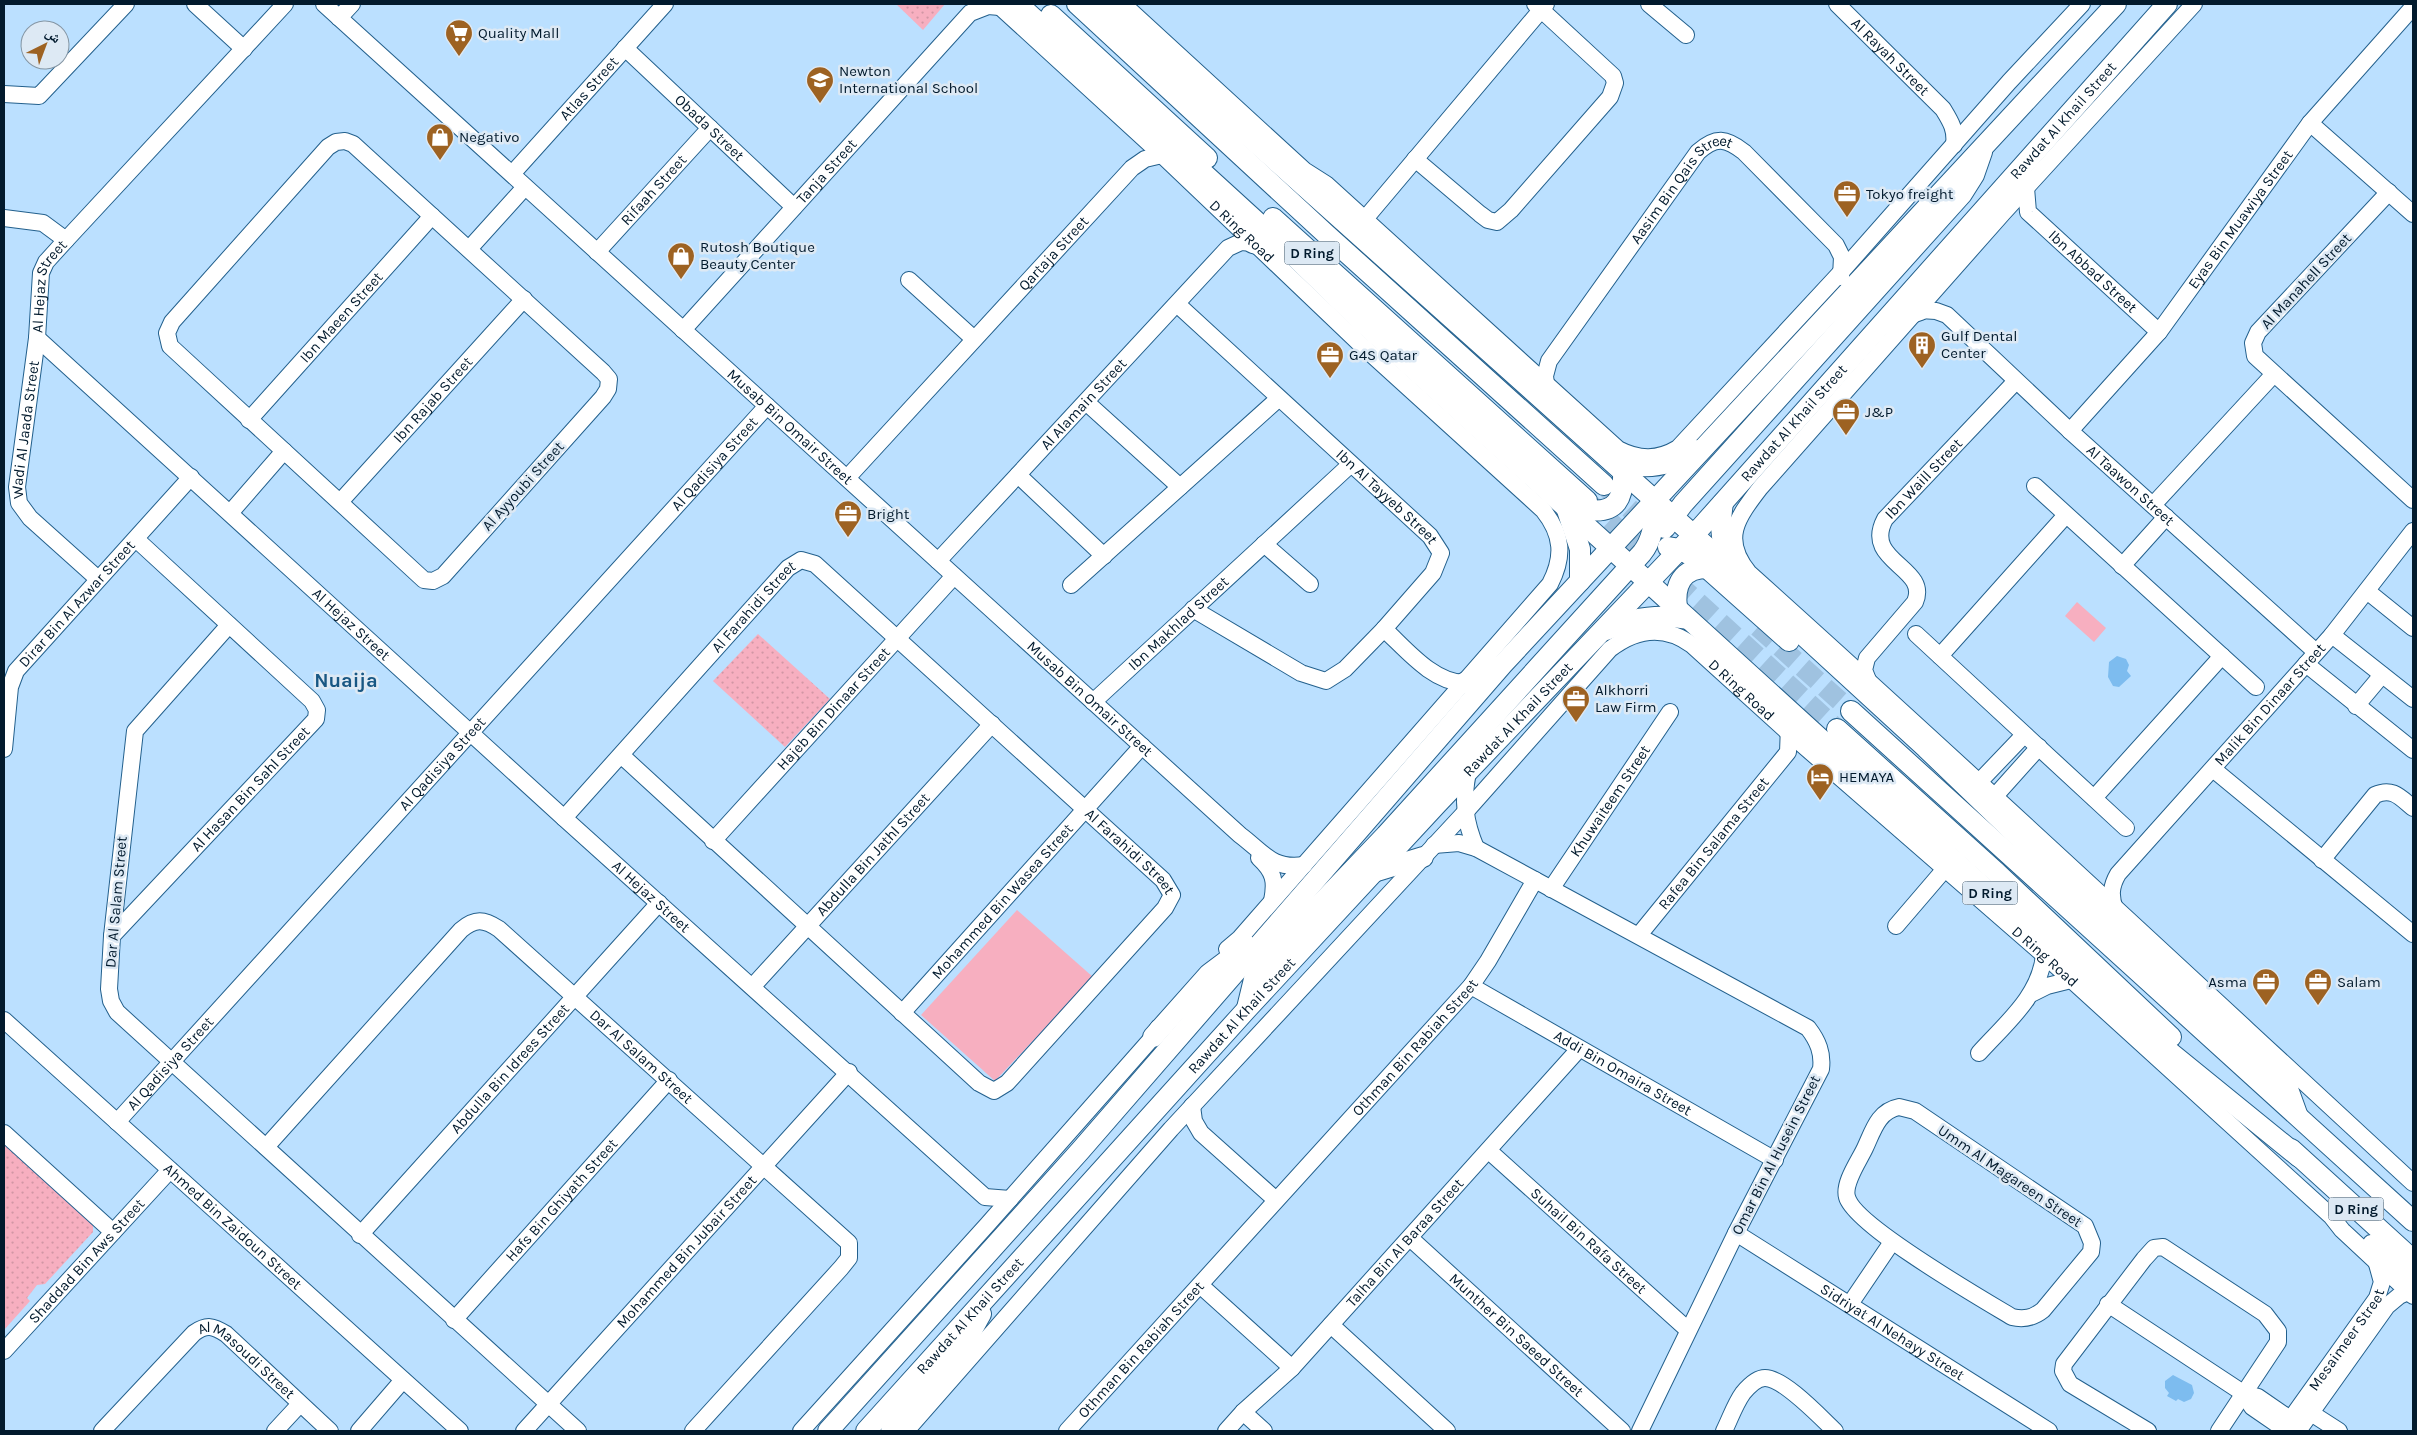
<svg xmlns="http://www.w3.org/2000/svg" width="2417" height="1435" font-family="Karla,'Noto Naskh Arabic',sans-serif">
<defs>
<pattern id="green-dots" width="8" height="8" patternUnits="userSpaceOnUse" patternTransform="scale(1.25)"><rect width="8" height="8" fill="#f7afc0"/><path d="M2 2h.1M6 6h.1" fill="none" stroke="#d296a5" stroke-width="1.8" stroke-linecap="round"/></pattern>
</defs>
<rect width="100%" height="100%" fill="#bbe0ff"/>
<g fill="url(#green-dots)">
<polygon points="896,4 945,4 923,30"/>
<polygon points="758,634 830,699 785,747 713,681"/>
<polygon points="7,1143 93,1222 93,1232 45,1284 37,1285 27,1298 30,1301 4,1330 4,1148"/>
</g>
<g fill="#f7afc0">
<polygon points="2077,602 2106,628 2094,642 2065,616"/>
<polygon points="1017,910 1093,977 995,1081 921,1015"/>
</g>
<g fill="#7dbcef">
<polygon points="2117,656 2126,659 2129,665 2127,671 2131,676 2119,687 2113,686 2108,677 2109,662"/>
<polygon points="2173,1375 2192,1385 2194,1393 2191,1399 2184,1402 2178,1399 2176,1401 2167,1396 2169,1393 2165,1388 2165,1381"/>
</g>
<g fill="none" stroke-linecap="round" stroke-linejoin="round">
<g stroke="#9fc2e0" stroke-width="20" stroke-dasharray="20 10" stroke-linecap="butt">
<polyline points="1607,488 1682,556"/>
<polyline points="1587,501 1837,729"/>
<polyline points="1758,627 1851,711"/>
</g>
<g stroke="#23608d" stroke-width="18">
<g id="minor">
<polyline points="195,4 244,49"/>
<path id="s1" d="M 324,4 L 1240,835 C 1263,852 1272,870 1304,865"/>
<path id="s2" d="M 997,4 L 1162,155 L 1358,342 L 1543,510 C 1563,535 1564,557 1550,584 L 1240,938 L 1227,949"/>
<path d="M 1123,4 L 1304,170 L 1326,184 L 1618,449 C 1639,460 1658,460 1678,448 L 1842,271 L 2009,82 L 2082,4"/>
<polyline points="1649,4 1686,35"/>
<path id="s3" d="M 1837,4 L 1943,109 C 1951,122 1956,130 1954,145"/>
<path d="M 2194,4 L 2003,213 L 1760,488 C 1737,518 1721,539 1749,573 C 1972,773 2192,979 2413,1183"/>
<polyline points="339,18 352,4"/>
<path id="s4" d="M 625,48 L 794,207"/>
<polyline points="4,94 39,96 126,4"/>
<polyline points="2310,123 2413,214"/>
<polygon points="345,141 353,144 603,372 609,379 608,389 603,397 443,576 433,581 424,580 170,346 167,333 172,322 328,147 336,142"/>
<polyline points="1415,159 1480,214 1488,220 1497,222 1511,210 1610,97 1615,83 1613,76 1535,4"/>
<path id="s5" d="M 512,174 L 665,4"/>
<path id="s6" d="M 2026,188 L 2028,212 L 2159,332"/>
<polyline points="2389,192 2258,332 2253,343 2255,356 2413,500"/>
<polyline points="4,218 43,223 66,240"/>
<polyline points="1364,220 1546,4"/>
<polyline points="469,249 525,187"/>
<path id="s7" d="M 597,252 L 710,128"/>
<polyline points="909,280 974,339"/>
<path id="s8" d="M 1177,304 L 1430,536 L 1441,553 L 1433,573 L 1384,629 L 1345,669 L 1326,681 L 1301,673 L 1193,609"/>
<path id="s9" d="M 1920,310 L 1936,311 L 1947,315 L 2070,431 L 2316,652"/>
<path id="s10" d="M 683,330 L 970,13 L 988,6 L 1000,7"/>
<path id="s11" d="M 37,338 L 564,818 L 985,1197 L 1010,1199"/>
<path id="s12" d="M 1546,384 L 1545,376 L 1549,361 L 1698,152 C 1716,136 1726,138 1744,152 L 1836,245 L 1842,257 L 1841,277"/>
<polyline points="1086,402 1180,487"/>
<path id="s13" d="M 249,420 L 432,216"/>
<path id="s14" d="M 2070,431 L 2159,332 L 2310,123 L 2413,7"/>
<polyline points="1018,475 1104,556"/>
<path id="s15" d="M 847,478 L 1132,168 L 1145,159 L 1162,155"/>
<polyline points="2035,486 2256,687"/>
<path id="s16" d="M 340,502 L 524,299"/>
<polyline points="2153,505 2274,374"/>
<polyline points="231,512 284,451"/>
<polyline points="1264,544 1310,584"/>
<path id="s17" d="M 938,561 L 1228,248 L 1241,242 L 1253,243"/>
<polyline points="2122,566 2166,517"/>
<path id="s18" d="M 98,579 L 30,518 L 19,503 L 17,487 L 37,338 L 41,273 L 46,262 L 66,240 L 285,4"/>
<polyline points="1071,585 1278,399"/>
<polyline points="2367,591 2413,628"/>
<polyline points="229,625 135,731 112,936 109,989 111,1001 117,1012 578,1431"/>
<path d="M 1384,629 C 1406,649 1432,682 1464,683"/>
<polyline points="1916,634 2126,828"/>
<polyline points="2332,635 2413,699"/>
<polyline points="1940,656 2066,515"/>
<polyline points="2306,664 2413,750"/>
<path id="s19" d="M 1868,680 L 1864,670 L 1867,658 L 1915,602 C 1930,567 1862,562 1885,519 L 2016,381"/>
<path id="s20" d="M 1093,702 L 1350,465"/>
<polyline points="2356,706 2382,675"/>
<path id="s21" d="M 4,749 L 10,687 L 16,671 L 191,477"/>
<polyline points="2213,769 2413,934"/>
<path d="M 1468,772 C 1462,800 1465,822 1476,848"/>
<polyline points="1980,781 2024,735"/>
<polyline points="1996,795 2039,747"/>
<polyline points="2094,798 2222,656"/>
<path id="s22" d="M 564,818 L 788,568 L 801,560 L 815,564 L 1163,880 L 1172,895 L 1165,908 L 1007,1083 L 994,1091 L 979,1083 L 621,755"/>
<path id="s23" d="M 713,841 L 954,576"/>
<path d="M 1434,845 L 1459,843 L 1476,848 L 1808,1028 C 1818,1041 1823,1053 1821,1069 L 1736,1233 L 1640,1431"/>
<path d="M 1259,858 C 1274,872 1276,881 1272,901"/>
<path d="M 2322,860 L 2375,795 C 2392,787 2400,797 2413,808"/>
<path id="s24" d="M 1551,889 L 1670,712"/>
<path id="s25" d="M 2115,909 C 2110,896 2111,886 2118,874 L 2332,635 L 2413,531"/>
<polyline points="1896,926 1944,870 1954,872"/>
<path id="s26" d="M 1639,935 L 1788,752 L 1789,726"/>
<path id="s27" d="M 112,936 L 316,719 L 317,710 L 312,701 L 137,540"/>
<path id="s28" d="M 753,986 L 992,724"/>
<path id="s29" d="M 1471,986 L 1775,1160"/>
<polyline points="2033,993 2047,986 2071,980"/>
<path id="s30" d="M 902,1013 L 1142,746"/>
<path id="s31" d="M 4,1020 L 460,1431"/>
<path d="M 1979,1053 C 2006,1023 2040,996 2044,955"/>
<polyline points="1192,1106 1194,1121 1201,1133 1276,1200"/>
<path d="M 1899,1107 L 1915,1111 L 2085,1226 L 2092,1243 L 2091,1252 L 2043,1310 C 2033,1318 2024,1320 2012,1317 C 1982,1299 1854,1225 1847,1197 C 1843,1183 1859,1161 1865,1148 C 1873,1131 1878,1111 1899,1107 Z"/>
<path id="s32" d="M 117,1122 L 767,406"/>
<polyline points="4,1133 113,1232"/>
<path id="s33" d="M 266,1147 L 461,930 C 475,918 484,919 499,929 L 849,1243 L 849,1258 L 841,1268 L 693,1431"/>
<path id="s34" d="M 1489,1151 L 1688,1330"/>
<path id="s35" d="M 1736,1233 L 2049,1431"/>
<path id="s36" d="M 360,1235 L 659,903"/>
<path id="s37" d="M 1410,1238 L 1622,1431"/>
<polyline points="2371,1243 2413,1281"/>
<polyline points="1200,1285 1292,1368"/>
<polyline points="1850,1304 1892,1242"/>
<polyline points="2108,1304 2243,1393 2258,1397 2290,1419"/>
<path id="s38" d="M 454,1320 L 669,1080"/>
<polyline points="1331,1325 1447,1431"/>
<path id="s39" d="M 4,1351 L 170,1170"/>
<polyline points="2243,1393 2252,1407 2284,1429"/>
<polyline points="1243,1412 1264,1431"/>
<polyline points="2311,1413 2339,1431"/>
<path id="s40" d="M 102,1431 L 194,1333 C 207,1324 213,1326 226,1334 L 330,1431"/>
<polyline points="275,1431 300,1404"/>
<polyline points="359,1431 403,1380"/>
<path id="s41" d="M 524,1431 L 849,1072"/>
<polyline points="801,1431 987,1225 1153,1037 1158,1028"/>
<path id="s42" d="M 906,1431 L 1171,1129 L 1469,808 L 1610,649 C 1636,629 1665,625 1692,645 L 1790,734 L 2044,955 L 2331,1216 L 2342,1230 L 2413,1296"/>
<path id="s43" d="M 1067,1431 L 1471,986 L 1488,961 L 1535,880"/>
<path id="s44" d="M 1226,1431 L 1243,1412 L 1292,1368 L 1579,1049"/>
<path d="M 1724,1431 C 1730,1419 1735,1404 1743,1393 C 1748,1387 1757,1378 1765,1378 C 1784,1378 1821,1418 1835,1431"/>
<polyline points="2148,1431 2070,1384 2063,1371 2064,1364 2144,1259 2154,1248 2163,1247 2265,1314 2278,1331 2278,1342 2219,1431"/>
<path id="s45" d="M 2282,1431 L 2377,1298 L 2382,1282 L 2377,1264"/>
<polyline points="2298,1431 2387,1306 2399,1296 2408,1292"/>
</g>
</g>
<g stroke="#23608d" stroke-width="22">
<g id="major">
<polyline points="1018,4 1292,254 1362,322 2034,933 2134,1023 2299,1157"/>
<polyline points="1077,4 1327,235 1604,485"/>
<polyline points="1101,4 1718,557 1926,748 2055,872 2258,1057 2288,1089 2297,1114"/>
<polyline points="1051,15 1207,158"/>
<polyline points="1273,218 1587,501"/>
<polyline points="1253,243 1286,251"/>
<polyline points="1888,321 1920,310"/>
<path d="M 1612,459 C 1642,472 1669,467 1695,450"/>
<path d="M 1723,503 C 1719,526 1721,548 1733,568"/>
<polyline points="1567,510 1580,549 1580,581"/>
<path d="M 1588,510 C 1617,514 1624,497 1623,472"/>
<polyline points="1665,528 1683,504 1962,194 1974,175 1982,152"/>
<polyline points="1668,547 1680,549 1698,560 1789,641"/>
<path d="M 1677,608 C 1674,585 1682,568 1707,568"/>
<path d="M 1606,630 C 1632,617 1660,614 1688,619"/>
<polyline points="1464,683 1497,667"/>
<polyline points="1851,711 2413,1221"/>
<polyline points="1837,729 1997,873 2171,1037"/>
<polyline points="1377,871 1423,857"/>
<path d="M 1247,1008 L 1254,979 L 1265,962 L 1386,835 L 1642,553 C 1654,538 1654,520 1656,501"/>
<polyline points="1153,1037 1209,974 1233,956 1245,944"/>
<polyline points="2291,1149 2413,1260"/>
<polyline points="828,1431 1080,1151 1503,664 2116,4"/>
<path id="s46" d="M 866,1431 L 1247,1009 L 1437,804 L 1702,526 L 2167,4"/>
<polyline points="891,1431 965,1343 981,1314"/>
</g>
</g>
<use href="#minor" stroke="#fff" stroke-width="16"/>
<use href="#major" stroke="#fff" stroke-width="20"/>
</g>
<defs>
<g id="supermarket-pin" transform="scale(1.4375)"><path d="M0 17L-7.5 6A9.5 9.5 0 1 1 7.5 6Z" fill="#9d6222" stroke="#dde9f4"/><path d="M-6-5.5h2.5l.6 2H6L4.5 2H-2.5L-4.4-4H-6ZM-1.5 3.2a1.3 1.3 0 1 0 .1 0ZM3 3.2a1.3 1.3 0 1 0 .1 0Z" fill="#fff"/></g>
<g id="school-pin" transform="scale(1.4375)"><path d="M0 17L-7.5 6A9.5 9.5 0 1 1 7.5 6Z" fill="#9d6222" stroke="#dde9f4"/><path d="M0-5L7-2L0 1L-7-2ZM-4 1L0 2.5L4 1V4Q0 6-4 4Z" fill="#fff"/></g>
<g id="shop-pin" transform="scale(1.4375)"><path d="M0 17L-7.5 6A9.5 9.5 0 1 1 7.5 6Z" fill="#9d6222" stroke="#dde9f4"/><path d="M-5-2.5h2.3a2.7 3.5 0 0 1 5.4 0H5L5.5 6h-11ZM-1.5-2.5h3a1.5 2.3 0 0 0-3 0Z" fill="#fff"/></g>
<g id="office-pin" transform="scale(1.4375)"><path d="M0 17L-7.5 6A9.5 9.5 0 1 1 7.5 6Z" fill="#9d6222" stroke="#dde9f4"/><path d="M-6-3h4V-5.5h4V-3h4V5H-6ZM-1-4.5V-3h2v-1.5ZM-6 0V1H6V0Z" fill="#fff"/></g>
<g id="building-pin" transform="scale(1.4375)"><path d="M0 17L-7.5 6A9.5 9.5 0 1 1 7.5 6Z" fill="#9d6222" stroke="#dde9f4"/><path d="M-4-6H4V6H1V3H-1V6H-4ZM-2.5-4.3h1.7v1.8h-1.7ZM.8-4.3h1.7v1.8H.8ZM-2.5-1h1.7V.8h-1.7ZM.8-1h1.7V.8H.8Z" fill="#fff"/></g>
<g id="hotel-pin" transform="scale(1.4375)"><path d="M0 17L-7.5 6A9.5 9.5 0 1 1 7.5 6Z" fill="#9d6222" stroke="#dde9f4"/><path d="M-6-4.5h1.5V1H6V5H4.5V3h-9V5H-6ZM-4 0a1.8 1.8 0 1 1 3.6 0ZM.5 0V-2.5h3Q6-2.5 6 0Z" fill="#fff"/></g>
</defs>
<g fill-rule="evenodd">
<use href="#supermarket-pin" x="459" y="33"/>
<use href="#school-pin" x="820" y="80"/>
<use href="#shop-pin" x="440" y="137"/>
<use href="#office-pin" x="1847" y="194"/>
<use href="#shop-pin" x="681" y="256"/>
<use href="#building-pin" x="1922" y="345"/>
<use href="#office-pin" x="1330" y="355"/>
<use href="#office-pin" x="1846" y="412"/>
<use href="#office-pin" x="848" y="514"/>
<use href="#office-pin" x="1576" y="699"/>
<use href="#hotel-pin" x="1820" y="777"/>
<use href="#office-pin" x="2266" y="982"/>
<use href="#office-pin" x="2318" y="982"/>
</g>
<g text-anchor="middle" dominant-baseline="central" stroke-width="5" stroke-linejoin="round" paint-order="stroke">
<g fill="#dde9f4" stroke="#445869" stroke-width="1">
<rect x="1284.5" y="241.5" width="55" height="23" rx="4"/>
<rect x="1962.5" y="881.5" width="55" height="23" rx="4"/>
<rect x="2328.5" y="1197.5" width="55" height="23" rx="4"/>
</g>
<g font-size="14" font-weight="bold" fill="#021a2d">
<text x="1312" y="253">D Ring</text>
<text x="1990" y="893">D Ring</text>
<text x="2356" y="1209">D Ring</text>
</g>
<g font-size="15" fill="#021a2d" stroke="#dde9f4" text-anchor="start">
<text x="478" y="33">Quality Mall</text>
<text x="839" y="71">Newton<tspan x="839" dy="17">International School</tspan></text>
<text x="459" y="137">Negativo</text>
<text x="1866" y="194">Tokyo freight</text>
<text x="700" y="247">Rutosh Boutique<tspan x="700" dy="17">Beauty Center</tspan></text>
<text x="1941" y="336">Gulf Dental<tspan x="1941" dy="17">Center</tspan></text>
<text x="1349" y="355">G4S Qatar</text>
<text x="1865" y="412">J&amp;P</text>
<text x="867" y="514">Bright</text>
<text x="1595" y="690">Alkhorri<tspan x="1595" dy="17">Law Firm</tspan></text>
<text x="1839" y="777">HEMAYA</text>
<text x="2247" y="982" text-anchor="end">Asma</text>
<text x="2337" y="982">Salam</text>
</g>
<g font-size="15" fill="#021a2d" stroke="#dde9f4">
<text stroke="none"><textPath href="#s3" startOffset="75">Al Rayah Street</textPath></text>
<text stroke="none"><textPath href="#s5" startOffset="115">Atlas Street</textPath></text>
<text stroke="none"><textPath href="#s46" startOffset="1775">Rawdat Al Khail Street</textPath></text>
<text stroke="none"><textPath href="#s4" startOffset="116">Obada Street</textPath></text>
<text stroke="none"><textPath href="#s10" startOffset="214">Tanja Street</textPath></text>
<text stroke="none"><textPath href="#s7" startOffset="84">Rifaah Street</textPath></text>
<text stroke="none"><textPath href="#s12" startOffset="244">Aasim Bin Qais Street</textPath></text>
<text stroke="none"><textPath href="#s14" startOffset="272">Eyas Bin Muawiya Street</textPath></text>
<text stroke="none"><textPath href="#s2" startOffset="334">D Ring Road</textPath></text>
<text stroke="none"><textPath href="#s15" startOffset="305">Qartaja Street</textPath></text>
<text stroke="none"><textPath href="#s6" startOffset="112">Ibn Abbad Street</textPath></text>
<text transform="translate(2306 281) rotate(-47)">Al Manahell Street</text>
<text stroke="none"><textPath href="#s18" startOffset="331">Al Hejaz Street</textPath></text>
<text stroke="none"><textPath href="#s13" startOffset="138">Ibn Maeen Street</textPath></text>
<text stroke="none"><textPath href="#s16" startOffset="138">Ibn Rajab Street</textPath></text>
<text stroke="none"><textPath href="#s17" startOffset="214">Al Alamain Street</textPath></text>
<text stroke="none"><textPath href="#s46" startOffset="1370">Rawdat Al Khail Street</textPath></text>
<text stroke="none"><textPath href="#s1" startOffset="629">Musab Bin Omair Street</textPath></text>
<text stroke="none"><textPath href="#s18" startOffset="184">Wadi Al Jaada Street</textPath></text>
<text stroke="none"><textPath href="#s32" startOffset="889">Al Qadisiya Street</textPath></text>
<text stroke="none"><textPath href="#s19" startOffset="250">Ibn Waill Street</textPath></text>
<text stroke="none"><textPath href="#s9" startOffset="278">Al Taawon Street</textPath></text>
<text transform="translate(523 486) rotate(-48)">Al Ayyoubi Street</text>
<text stroke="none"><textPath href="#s8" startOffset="285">Ibn Al Tayyeb Street</textPath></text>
<text stroke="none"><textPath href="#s21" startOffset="170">Dirar Bin Al Azwar Street</textPath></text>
<text stroke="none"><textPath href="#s22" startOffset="284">Al Farahidi Street</textPath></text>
<text stroke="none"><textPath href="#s20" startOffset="116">Ibn Makhlad Street</textPath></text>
<text stroke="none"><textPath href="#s11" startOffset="425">Al Hejaz Street</textPath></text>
<text stroke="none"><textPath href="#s42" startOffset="1208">D Ring Road</textPath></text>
<text stroke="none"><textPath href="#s1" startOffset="1034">Musab Bin Omair Street</textPath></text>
<text stroke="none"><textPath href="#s25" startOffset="264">Malik Bin Dinaar Street</textPath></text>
<text stroke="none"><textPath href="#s23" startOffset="179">Hajeb Bin Dinaar Street</textPath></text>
<text stroke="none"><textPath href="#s46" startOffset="965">Rawdat Al Khail Street</textPath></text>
<text stroke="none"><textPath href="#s32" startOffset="484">Al Qadisiya Street</textPath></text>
<text stroke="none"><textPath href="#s27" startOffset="202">Al Hasan Bin Sahl Street</textPath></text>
<text stroke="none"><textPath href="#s24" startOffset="106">Khuwaiteem Street</textPath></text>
<text stroke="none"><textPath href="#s26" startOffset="118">Rafea Bin Salama Street</textPath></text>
<text stroke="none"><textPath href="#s22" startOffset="792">Al Farahidi Street</textPath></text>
<text stroke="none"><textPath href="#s28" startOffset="178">Abdulla Bin Jathl Street</textPath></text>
<text stroke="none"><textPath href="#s11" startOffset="830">Al Hejaz Street</textPath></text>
<text transform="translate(116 902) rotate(-85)">Dar Al Salam Street</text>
<text stroke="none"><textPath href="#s30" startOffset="150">Mohammed Bin Wasea Street</textPath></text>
<text stroke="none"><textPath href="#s42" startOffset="1612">D Ring Road</textPath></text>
<text stroke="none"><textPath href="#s46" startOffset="560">Rawdat Al Khail Street</textPath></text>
<text stroke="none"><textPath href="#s43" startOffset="518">Othman Bin Rabiah Street</textPath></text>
<text stroke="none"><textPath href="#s33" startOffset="525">Dar Al Salam Street</textPath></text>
<text stroke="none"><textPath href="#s32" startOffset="79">Al Qadisiya Street</textPath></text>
<text stroke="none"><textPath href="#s36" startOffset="224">Abdulla Bin Idrees Street</textPath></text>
<text stroke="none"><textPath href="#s29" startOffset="175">Addi Bin Omaira Street</textPath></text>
<text transform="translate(1776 1155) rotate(-63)">Omar Bin Al Husein Street</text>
<text transform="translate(2010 1176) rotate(34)">Umm Al Magareen Street</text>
<text stroke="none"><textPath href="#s38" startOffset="161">Hafs Bin Ghiyath Street</textPath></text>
<text stroke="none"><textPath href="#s31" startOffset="308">Ahmed Bin Zaidoun Street</textPath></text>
<text stroke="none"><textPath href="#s34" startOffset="134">Suhail Bin Rafa Street</textPath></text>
<text stroke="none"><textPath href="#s44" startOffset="260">Talha Bin Al Baraa Street</textPath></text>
<text stroke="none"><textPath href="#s41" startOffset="242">Mohammed Bin Jubair Street</textPath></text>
<text stroke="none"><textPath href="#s39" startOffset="122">Shaddad Bin Aws Street</textPath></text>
<text stroke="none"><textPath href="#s46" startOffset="155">Rawdat Al Khail Street</textPath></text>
<text stroke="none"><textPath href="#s35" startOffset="185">Sidriyat Al Nehayy Street</textPath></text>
<text stroke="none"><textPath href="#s37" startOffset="144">Munther Bin Saeed Street</textPath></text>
<text stroke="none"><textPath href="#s45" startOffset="112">Mesaimeer Street</textPath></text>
<text stroke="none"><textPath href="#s43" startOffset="110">Othman Bin Rabiah Street</textPath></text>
<text stroke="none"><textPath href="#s40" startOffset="200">Al Masoudi Street</textPath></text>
</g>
<g font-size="20" font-weight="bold" fill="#185783" stroke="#dde9f4">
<text x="346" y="680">Nuaija</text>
</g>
</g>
<rect width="2417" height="1435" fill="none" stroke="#021a2d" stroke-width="10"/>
<g transform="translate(45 45) rotate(42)"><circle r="24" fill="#dde9f4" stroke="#8596a4"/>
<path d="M0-4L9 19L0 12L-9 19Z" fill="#9d6222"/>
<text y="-8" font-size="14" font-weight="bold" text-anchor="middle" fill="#021a2d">ش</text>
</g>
</svg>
